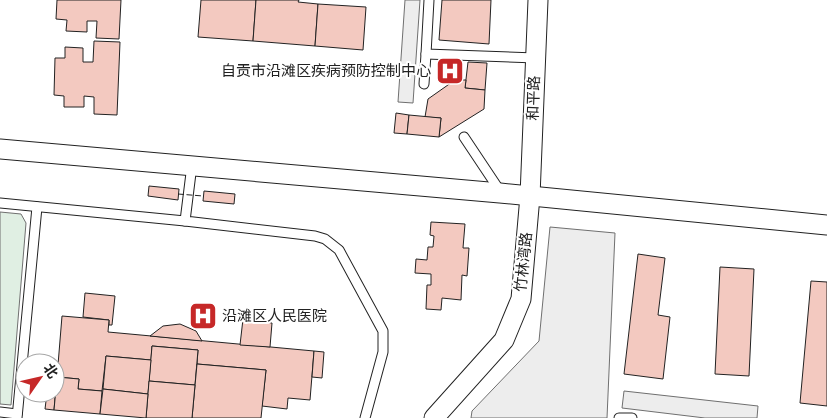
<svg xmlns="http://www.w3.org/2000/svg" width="827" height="418" font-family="'Sofia Sans Condensed','Noto Sans SC',sans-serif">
<rect width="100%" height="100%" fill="#fff"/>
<polygon fill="#e0efe3" stroke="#6f6f6f" points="0,212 21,214 26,223 11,405 0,404"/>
<g fill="#ededed" stroke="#6f6f6f">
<polygon points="405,0 420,0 413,103 398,102"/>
<polygon points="550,227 615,233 607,418 471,418 472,411 539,341"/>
<polygon points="624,391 758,406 757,418 705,418 622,408"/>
</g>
<g fill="#f3c9c0" stroke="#222">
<polygon points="57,0 121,0 119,39 96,38 97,21 87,21 87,32 66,31 67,20 56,19"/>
<polygon points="201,0 256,0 253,41 198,37"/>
<polygon points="256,0 299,0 298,2 318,4 315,46 253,41"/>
<polygon points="442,0 491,0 489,44 439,40"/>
<polygon points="318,4 366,7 363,50 315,46"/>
<polygon points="94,41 120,42 117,115 94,114 94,97 84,96 84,107 64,107 64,96 54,95 55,58 65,58 65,47 83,48 83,62 93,62"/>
<polygon points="468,62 487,63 485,90 465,88"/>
<polygon points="455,80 466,80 465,88 485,90 484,109 439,137 441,118 425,117 428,99"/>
<polygon points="396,113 409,115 407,134 394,133"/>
<polygon points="409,115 441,118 439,137 407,134"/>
<polygon points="149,186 179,189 178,200 148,196"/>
<polygon points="204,191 235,194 234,204 203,201"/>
<polygon points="431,222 465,224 463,248 469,248 467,276 462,275 461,300 442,298 441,310 426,309 427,285 431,285 431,274 415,273 416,259 427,260 428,247 433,247 434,236 430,235"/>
<polygon points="638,254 665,258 658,315 670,317 663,379 624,374"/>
<polygon points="720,267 754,269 749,376 715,374"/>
<polygon points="811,281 827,282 827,406 800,403"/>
<polygon points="85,293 115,296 112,325 109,325 109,320 83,317"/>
<polygon points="62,316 109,320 108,332 314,351 310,400 288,398 287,409 262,406 266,370 197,364 198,350 152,346 151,360 106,356 102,391 78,389 79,379 57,377"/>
<polygon points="243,319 272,323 270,347 240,345"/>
<polygon points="180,324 196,331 202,341 150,336 163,326"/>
<polygon points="152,346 198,350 195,385 149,381"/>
<polygon points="314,351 324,352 322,378 312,377"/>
<polygon points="106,356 151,360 148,394 103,389"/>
<polygon points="197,364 266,370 261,418 192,418"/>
<polygon points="55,375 57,375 54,410 45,409 47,393 55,393"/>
<polygon points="57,377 79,379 78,389 102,391 100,414 54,410"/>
<polygon points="149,381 195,385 192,418 146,418"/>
<polygon points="103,389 148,394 146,418 100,414"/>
</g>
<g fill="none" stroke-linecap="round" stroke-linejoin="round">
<g stroke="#222" stroke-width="11">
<g id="service">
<polyline points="429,0 426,54 536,58"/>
<polyline points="424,84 426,54"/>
<polyline points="464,137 500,191"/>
<polyline points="192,165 185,221 315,236 325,239 339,250 383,331 383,352 365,418"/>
<polyline points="0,203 185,221"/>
<polyline points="0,412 17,414"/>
<polyline points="17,418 37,207"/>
<polyline points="619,418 632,418"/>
</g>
</g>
<g stroke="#222" stroke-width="21">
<g id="minor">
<polyline points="0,149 500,193 827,225"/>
<polyline points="434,418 504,340 521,299 530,196 538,0"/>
</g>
</g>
<use href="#service" stroke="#fff" stroke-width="9"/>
<use href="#minor" stroke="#fff" stroke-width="19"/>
<polyline stroke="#222" stroke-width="1" stroke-dasharray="6 2.5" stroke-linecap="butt" points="178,194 203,196"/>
</g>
<defs>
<g id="hospital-square" transform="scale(1.4375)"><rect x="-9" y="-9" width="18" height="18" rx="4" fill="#c62828" stroke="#fff"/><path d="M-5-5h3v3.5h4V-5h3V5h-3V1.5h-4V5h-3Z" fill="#fff"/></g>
</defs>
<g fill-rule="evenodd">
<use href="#hospital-square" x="450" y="71"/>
<use href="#hospital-square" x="203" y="316"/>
</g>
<g text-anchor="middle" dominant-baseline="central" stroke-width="4" stroke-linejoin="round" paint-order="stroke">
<g font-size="15" fill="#222" stroke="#fff" text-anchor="end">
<text x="431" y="71">自贡市沿滩区疾病预防控制中心</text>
<text x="222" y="316" text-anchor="start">沿滩区人民医院</text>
</g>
<g font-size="15" fill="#222" stroke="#fff">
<text transform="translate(534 98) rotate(-88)">和平路</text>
<text transform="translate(524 262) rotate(-84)">竹林湾路</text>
</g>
</g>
<g transform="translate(40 378) rotate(56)"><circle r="24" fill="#ffffff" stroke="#a7a7a7"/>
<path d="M0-4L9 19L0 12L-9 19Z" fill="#c62828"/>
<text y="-8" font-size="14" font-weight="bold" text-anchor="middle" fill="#222222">北</text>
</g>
</svg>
